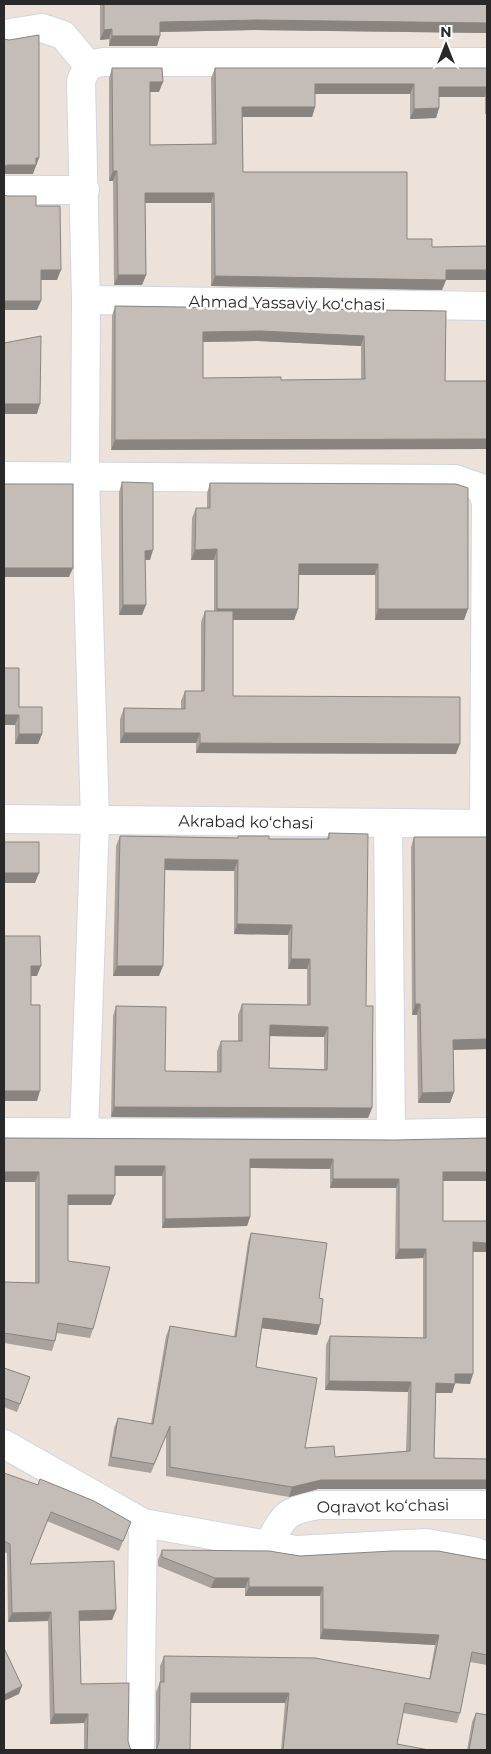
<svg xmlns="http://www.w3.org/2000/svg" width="491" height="1754" font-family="Montserrat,sans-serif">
<rect width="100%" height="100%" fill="#ece2da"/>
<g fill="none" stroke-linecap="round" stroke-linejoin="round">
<g stroke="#cfd5e3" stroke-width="30">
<g id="minor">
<polyline points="4,34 42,28 63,35 88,65"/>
<polyline points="4,190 85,190"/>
<polyline points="86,300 487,306"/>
<polyline points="4,476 455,479 481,488 486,502 484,824"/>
<polyline points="4,819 487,824"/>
<polyline points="388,823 391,1134"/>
<polyline points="4,1132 391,1134 487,1132"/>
<polyline points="84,1132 95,820 85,477 86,300 81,81 88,65 104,62 487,62"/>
<polyline points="4,1444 143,1523 296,1550 426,1543 473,1551 487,1556"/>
<path d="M 268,1545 C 284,1516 284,1511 318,1505 L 487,1505"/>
<polyline points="140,1750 143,1523"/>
</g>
</g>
<use href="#minor" stroke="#fff" stroke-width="28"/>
</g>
<g fill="#a9a29d" fill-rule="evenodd">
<polygon points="100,4 487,4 487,33 254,30 160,32 160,36 157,46 109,46 109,39 100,40"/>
<polygon points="112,68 159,92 150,92 150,145 212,144 211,78 215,68 487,68 487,114 485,114 485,97 439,97 439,108 436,118 410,119 410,94 315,94 315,107 312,117 242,117 243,172 407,239 432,247 446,280 442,290 211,286 211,203 145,203 146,275 142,285 114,285 113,181 109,181 109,78"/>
<path d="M 115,306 L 446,311 L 445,381 L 487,381 L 487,449 L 111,450 L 112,316 ZM 258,341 L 361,346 L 361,379 L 281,380 L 203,378 L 203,342 Z"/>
<polygon points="122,482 150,560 145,560 142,615 119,615 119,492"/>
<polygon points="210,483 456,484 464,620 375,620 375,575 299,575 298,609 294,620 233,620 233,696 456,754 196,753 196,743 120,743 120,719 124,708 181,709 181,701 185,691 201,691 201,622 205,611 214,611 214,560 191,560 192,518 196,508 207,508 207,493"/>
<polygon points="19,707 42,734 38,744 15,744 15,725 4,725"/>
<path d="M 329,833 L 366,1006 L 372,1108 L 368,1118 L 111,1117 L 113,1016 L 116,1006 L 165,1071 L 217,1072 L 217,1051 L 221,1041 L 238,1041 L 238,1015 L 242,1004 L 307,1005 L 307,969 L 288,969 L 288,935 L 234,934 L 234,871 L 164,870 L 159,976 L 113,976 L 116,846 L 120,836 L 238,838 L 238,836 L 269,839 L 327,839 ZM 270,1036 L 324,1037 L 324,1069 L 269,1068 Z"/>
<polygon points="414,837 487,837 487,1049 453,1050 454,1092 450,1103 418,1103 417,1015 412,1015 411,847"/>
<polygon points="4,1138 395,1140 487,1181 443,1181 443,1221 473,1252 470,1384 455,1383 452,1393 436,1393 434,1458 487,1459 487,1489 318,1489 289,1497 166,1476 166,1436 151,1473 108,1466 114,1428 118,1418 151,1424 166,1336 170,1326 234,1337 248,1242 251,1233 319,1298 320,1325 317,1335 262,1328 256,1367 305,1448 335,1457 406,1451 408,1392 325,1390 326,1345 330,1336 423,1338 423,1258 395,1259 396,1188 330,1188 330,1169 250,1168 250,1217 247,1226 162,1228 162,1176 115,1176 111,1205 68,1205 68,1261 93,1329 90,1338 57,1333 55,1341 52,1351 4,1343 4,1282 35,1283 35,1182 4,1182"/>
<polygon points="4,1368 30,1377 17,1412 4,1407"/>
<polygon points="4,1473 131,1522 119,1551 47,1521 30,1564 116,1610 112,1620 79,1621 81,1684 128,1741 130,1748 132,1750 84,1750 84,1723 50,1724 48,1621 8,1622 7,1553 4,1552"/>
<polygon points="162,1550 300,1556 487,1560 487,1665 470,1662 460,1713 457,1723 403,1713 397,1744 429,1750 281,1750 285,1703 191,1703 156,1749 156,1692 160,1682 160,1666 164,1656 429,1679 435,1645 320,1639 320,1596 245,1596 245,1588 211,1588 158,1566 158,1560"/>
<polygon points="476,1713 487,1750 467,1750 472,1722"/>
</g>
<g fill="#898480">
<polygon points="258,20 487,23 487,33 254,30 156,32 160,22"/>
<polygon points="112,29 109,39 100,40 104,30"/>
<polygon points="112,36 160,36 157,46 109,46"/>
<polygon points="150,82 163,82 159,92 146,92"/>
<polygon points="315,84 414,84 410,94 312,94"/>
<polygon points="439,87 487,87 487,91 485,97 435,97"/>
<polygon points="242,107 315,107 312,117 238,117"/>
<polygon points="439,108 436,118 410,119 414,109"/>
<polygon points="36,158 39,158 33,174 4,174 4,166"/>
<polygon points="113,171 117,171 113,181 109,181"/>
<polygon points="145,193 214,193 211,203 142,203"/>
<polygon points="41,270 61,270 57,280 37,280"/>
<polygon points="446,270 487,270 487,280 446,280 442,290 211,286 215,276"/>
<polygon points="118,275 146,275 142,285 114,285"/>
<polygon points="4,301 41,301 37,310 4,310"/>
<polygon points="261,331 364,336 361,346 258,341 200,342 203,332"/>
<polygon points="4,404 40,404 37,414 4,414"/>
<polygon points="487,439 487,449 111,450 115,440"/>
<polygon points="217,549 214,560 191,560 195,550"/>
<polygon points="153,550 150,560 142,560 145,551"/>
<polygon points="299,564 378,564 375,575 295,575"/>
<polygon points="4,568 73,568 69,577 4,577"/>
<polygon points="123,605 146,605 142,615 119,615"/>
<polygon points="217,609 298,609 294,620 214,620"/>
<polygon points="378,609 468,609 464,620 375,620"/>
<polygon points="4,715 19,715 15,725 4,725"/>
<polygon points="124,733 200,733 196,743 120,743"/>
<polygon points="19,734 42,734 38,744 15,744"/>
<polygon points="200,743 460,744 456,754 196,753"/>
<polygon points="165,859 238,860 234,871 161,870"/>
<polygon points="4,873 39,873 35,883 4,883"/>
<polygon points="237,924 292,925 288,935 234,934"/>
<polygon points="291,959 310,959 307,969 288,969"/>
<polygon points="31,966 41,966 37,976 28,976"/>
<polygon points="117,966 163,966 159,976 113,976"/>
<polygon points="415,1004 420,1004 417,1015 412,1015"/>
<polygon points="270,1025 328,1027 324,1037 266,1036"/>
<polygon points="487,1039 487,1049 449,1050 453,1040"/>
<polygon points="4,1091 40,1091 37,1101 4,1101"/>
<polygon points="454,1092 450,1103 418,1103 422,1093"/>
<polygon points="114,1107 372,1108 368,1118 111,1117"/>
<polygon points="250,1159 333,1159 330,1169 247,1168"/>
<polygon points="115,1166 165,1166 162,1176 111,1176"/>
<polygon points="4,1172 39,1172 35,1182 4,1182"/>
<polygon points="443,1172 487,1172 487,1181 439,1181"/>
<polygon points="333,1179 399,1179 396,1188 330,1188"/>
<polygon points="68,1195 115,1195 111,1205 64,1205"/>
<polygon points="250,1217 247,1226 162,1228 165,1219"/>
<polygon points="473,1242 487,1243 487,1252 470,1252"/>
<polygon points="399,1249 426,1249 423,1258 395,1259"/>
<polygon points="263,1318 320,1325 317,1335 260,1328"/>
<polygon points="455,1374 473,1374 470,1384 452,1383"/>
<polygon points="329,1381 411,1382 408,1392 325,1390"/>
<polygon points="436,1383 455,1384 452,1393 432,1393"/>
<polygon points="321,1480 487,1480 487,1489 318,1489 289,1497 292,1487"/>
<polygon points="215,1578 249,1578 245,1588 211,1588"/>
<polygon points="249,1587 323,1587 320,1596 245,1596"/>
<polygon points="116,1610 112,1620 75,1621 79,1611"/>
<polygon points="51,1612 48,1621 8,1622 12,1613"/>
<polygon points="323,1629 439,1635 435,1645 320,1639"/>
<polygon points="22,1686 19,1694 4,1701 4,1695"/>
<polygon points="191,1693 289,1693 285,1703 187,1703"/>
<polygon points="54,1714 88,1714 84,1723 50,1724"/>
</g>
<g fill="#c4bcb7" stroke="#898480" fill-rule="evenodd">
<polygon points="104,4 487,4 487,23 258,20 160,22 160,36 112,36 112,29 104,30"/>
<polygon points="39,35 39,158 36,158 36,165 8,165 4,166 4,39 9,40"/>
<polygon points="112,68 162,68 163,82 150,82 150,145 216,144 215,68 487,68 487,87 439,87 439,108 414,109 414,84 315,84 315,107 242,107 243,172 407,172 407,239 432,239 432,247 487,246 487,270 446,270 446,280 215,276 214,193 145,193 146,275 118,275 117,171 113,171"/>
<polygon points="4,195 7,196 36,196 36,206 60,206 61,270 41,270 41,301 4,301"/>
<path d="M 115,306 L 446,311 L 445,381 L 487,381 L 487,439 L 115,440 ZM 261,331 L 364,336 L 365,379 L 281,380 L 281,377 L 203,378 L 203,332 Z"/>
<polygon points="41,336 40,404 4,404 4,343"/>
<polygon points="122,482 153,483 153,550 145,551 146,605 123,605"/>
<polygon points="210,483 456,484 468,488 468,609 378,609 378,564 299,564 298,609 217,609 217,549 195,550 196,508 210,508"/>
<rect x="4" y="484" width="69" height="84"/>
<polygon points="205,611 233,611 233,696 460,697 460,744 200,743 200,733 124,733 124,708 185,709 185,691 204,691"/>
<polygon points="4,668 19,668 19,707 42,707 42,734 19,734 19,715 4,715"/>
<path d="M 329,833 L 368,834 L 366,1006 L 373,1006 L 372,1108 L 114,1107 L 116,1006 L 166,1007 L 165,1071 L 221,1072 L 221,1041 L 242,1041 L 242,1004 L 310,1005 L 310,959 L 291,959 L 292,925 L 237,924 L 238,860 L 165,859 L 163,966 L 117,966 L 120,836 L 238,838 L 238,836 L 269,836 L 269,839 L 329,839 ZM 270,1025 L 328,1027 L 327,1070 L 269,1068 Z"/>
<polygon points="414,837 487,837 487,1039 453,1040 454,1092 422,1093 420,1004 415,1004"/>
<rect x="4" y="842" width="35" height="31"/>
<polygon points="4,936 40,936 41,966 31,966 31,1005 40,1005 40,1091 4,1091"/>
<polygon points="4,1138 395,1140 487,1138 487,1172 443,1172 443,1221 487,1221 487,1243 473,1242 473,1374 455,1374 455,1384 436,1383 434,1458 487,1459 487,1480 321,1480 292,1487 170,1467 170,1426 154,1464 111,1457 118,1418 153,1424 170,1326 236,1337 251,1233 327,1243 319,1298 323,1299 320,1325 263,1318 256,1367 317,1378 305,1448 334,1446 335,1457 410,1451 411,1382 329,1381 330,1336 426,1338 426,1249 399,1249 399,1179 333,1179 333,1159 250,1159 250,1217 165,1219 165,1166 115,1166 115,1195 68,1195 68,1261 110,1267 93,1329 58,1323 55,1341 4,1333 4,1282 39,1283 39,1172 4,1172"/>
<polygon points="4,1368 30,1377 20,1404 4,1398"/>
<polygon points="4,1473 38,1485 40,1479 94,1501 131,1522 123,1541 51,1512 30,1564 114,1561 116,1610 79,1611 81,1684 129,1683 128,1741 130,1748 132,1750 87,1750 88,1714 54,1714 51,1612 12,1613 10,1544 4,1541"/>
<polygon points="162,1550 269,1551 300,1556 392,1551 438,1551 487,1560 487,1655 472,1652 460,1713 405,1703 397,1744 429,1750 283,1750 289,1693 191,1693 190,1750 155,1750 157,1748 159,1741 160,1682 164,1682 164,1656 315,1658 430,1679 439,1635 323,1629 323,1587 249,1587 249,1578 215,1578 162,1557"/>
<polygon points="4,1648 22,1686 4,1695"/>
<polygon points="476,1713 487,1715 487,1750 469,1750"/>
</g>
<g text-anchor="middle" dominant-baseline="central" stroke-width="5" stroke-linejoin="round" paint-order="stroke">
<g font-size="16" fill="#292929" stroke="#fff">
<text transform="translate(287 303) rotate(1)">Ahmad Yassaviy koʻchasi</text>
<text transform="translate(246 822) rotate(1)">Akrabad koʻchasi</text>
<text transform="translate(383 1506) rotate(-1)">Oqravot koʻchasi</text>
</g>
</g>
<rect width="491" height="1754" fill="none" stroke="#292929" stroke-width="10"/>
<g transform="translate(446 45)" stroke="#ffffff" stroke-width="4" paint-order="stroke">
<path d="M0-4L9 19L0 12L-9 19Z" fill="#292929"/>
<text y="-8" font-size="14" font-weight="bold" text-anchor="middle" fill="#292929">N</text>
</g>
</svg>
